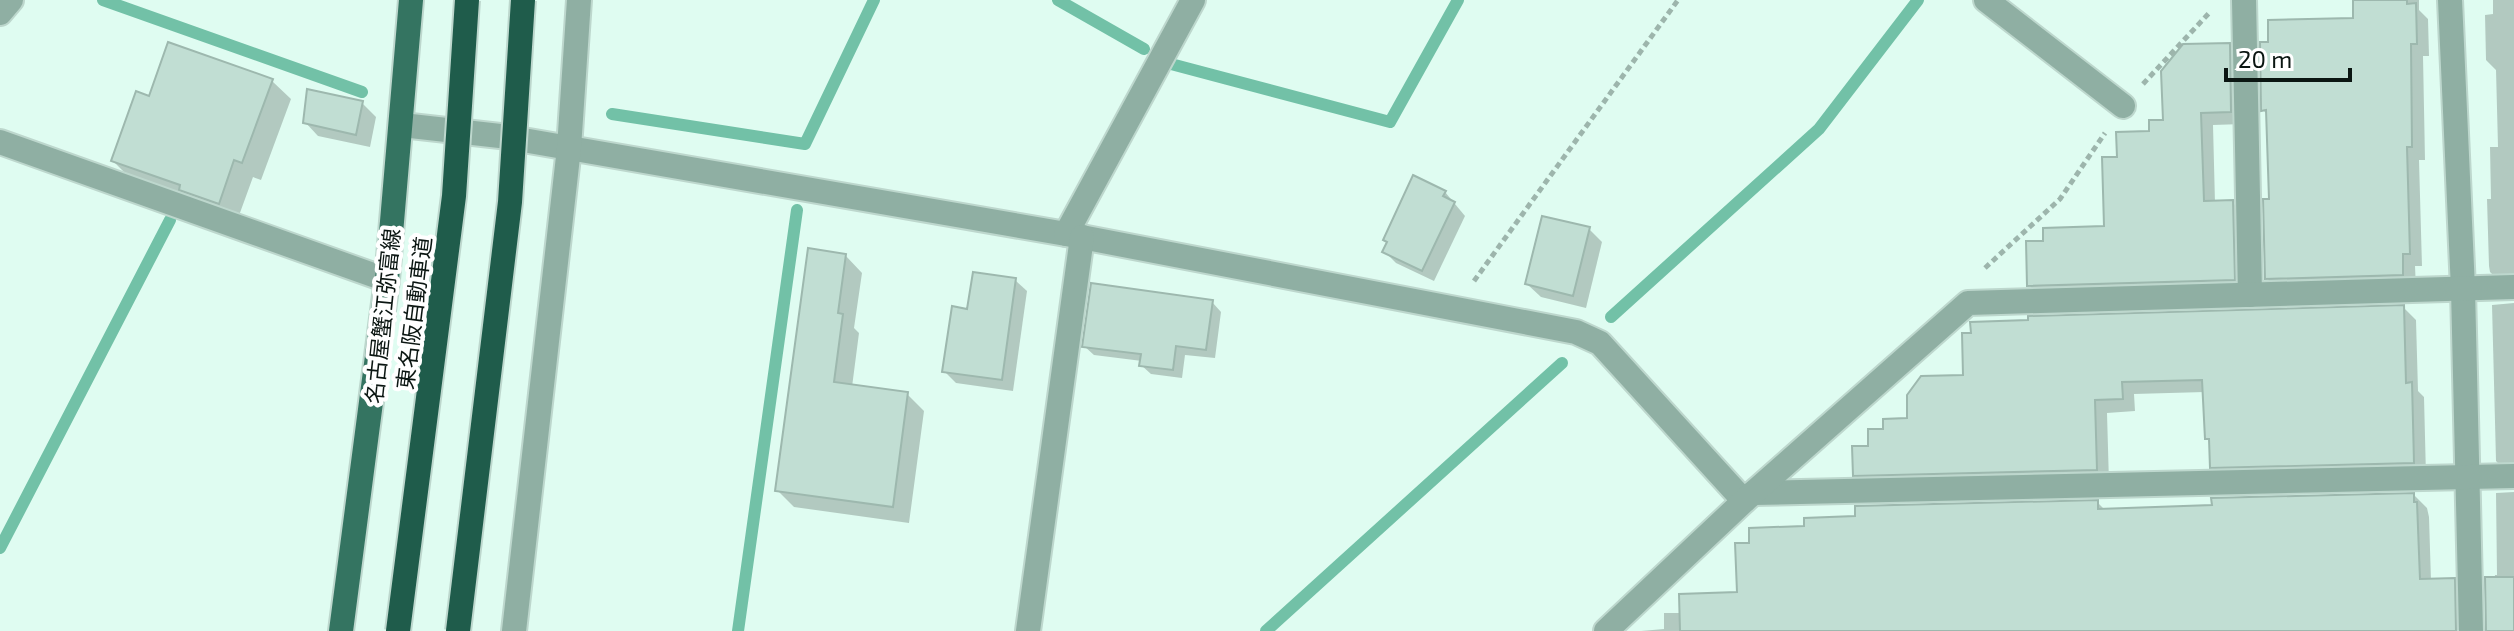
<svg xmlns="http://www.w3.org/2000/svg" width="2514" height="631" font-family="'Exo 2','Noto Sans JP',sans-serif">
<rect width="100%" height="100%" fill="#dffcf1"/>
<g fill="#0003">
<polygon points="2355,0 2419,0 2419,10 2428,19 2429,56 2423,56 2425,160 2419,160 2422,266 2415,266 2416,288 2280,292 2267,278 2271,201 2268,115 2263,110 2355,20"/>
<polygon points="2493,0 2514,0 2514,285 2504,285 2490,272 2489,266 2487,199 2491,199 2490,147 2498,147 2496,70 2486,60 2485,15 2493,14"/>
<polygon points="2229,45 2242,58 2243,124 2213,125 2215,203 2232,202 2245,215 2247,292 2042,298 2029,285 2044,243 2106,228 2119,159 2165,122"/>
<polygon points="272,81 291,99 261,180 253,177 237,221 131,179 113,161 150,98"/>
<polygon points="362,103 376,117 370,147 318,136 305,122"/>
<polygon points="1445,192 1465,216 1434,281 1396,263 1385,252"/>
<polygon points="1589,229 1602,242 1586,308 1541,297 1527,284"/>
<polygon points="845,255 862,273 854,328 859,333 852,387 907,394 924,411 909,523 794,507 777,490"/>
<polygon points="1015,280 1027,291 1013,391 956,383 944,371 969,311"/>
<polygon points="1212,302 1221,312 1215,358 1185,355 1182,378 1151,374 1141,365 1142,361 1094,355 1084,346"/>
<polygon points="2514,303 2514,474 2509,474 2496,461 2492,305"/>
<polygon points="2403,307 2416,320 2418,391 2424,397 2426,476 2225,480 2212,467 2211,442 2207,438 2205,392 2134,394 2135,411 2107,413 2109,483 1868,488 1855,475 1870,447 1885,431 1909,420 1965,377"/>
<polygon points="2514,492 2514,631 2487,631 2495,575 2497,575 2496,493"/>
<polygon points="2414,495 2427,508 2429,517 2431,581 2454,580 2467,593 2468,631 1641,631 1664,629 1664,613 1682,613 1739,594 2097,502 2105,510"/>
</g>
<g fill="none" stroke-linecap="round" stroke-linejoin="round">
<g stroke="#72c1a7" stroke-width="12">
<polyline points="103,0 362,92"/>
<polyline points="1058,0 1144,49"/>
<polyline points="1171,64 1390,122 1458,0"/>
<polyline points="612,114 805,144 874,0"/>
<polyline points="1611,317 1819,129 1918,0"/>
<polyline points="0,548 170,220"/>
<polyline points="738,631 797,210"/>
<polyline points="1266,631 1562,363"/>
</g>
</g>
<g fill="#c1ded3" stroke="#9db8ae" stroke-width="2">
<polygon points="2353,0 2407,0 2407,4 2416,3 2417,44 2411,44 2412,147 2407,147 2410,254 2403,254 2403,275 2265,279 2263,199 2269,199 2266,110 2261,111 2260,42 2268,42 2268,20 2353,18"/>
<polygon points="168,42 273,79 242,163 234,160 219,204 179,190 180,185 111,161 136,91 149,96"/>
<polygon points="2230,43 2231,112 2201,113 2204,201 2233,200 2235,280 2027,286 2026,241 2043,241 2043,228 2104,226 2102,157 2117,157 2116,132 2149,131 2149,120 2163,120 2161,71 2183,44"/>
<polygon points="307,89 363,101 356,135 303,123"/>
<polygon points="1413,175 1446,191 1443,196 1455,202 1422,271 1382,252 1387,242 1383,240"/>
<polygon points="1542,216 1590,227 1573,296 1525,284"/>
<polygon points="808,248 846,254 838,313 843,314 834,382 908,392 893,507 775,491"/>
<polygon points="973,272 1016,278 1002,380 942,372 952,306 967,309"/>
<polygon points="1091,283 1213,300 1206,350 1176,346 1173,370 1139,366 1141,354 1082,347"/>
<polygon points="2404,305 2406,383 2412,382 2414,463 2210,468 2209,439 2205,439 2202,380 2122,382 2123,399 2095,400 2097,470 1853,476 1852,446 1868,446 1868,429 1883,429 1883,419 1907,418 1907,395 1921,376 1963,375 1962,333 1971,333 1970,322 2028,320 2028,316"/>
<polygon points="2414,493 2414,502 2417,502 2420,579 2455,578 2456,631 1680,631 1679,594 1737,592 1735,543 1749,543 1749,528 1804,526 1804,518 1855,516 1855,506 2098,500 2098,509 2212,505 2211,498"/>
<polygon points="2485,577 2514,577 2514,631 2486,631"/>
</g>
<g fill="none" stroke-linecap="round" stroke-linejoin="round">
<g stroke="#bdd7cd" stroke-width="28">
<g id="minor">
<polyline points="1986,0 2123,106"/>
<polyline points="2244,0 2250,295"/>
<polyline points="2450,0 2463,289 2471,631"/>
<polyline points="0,13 11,0"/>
<polyline points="402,125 500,136 1066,234 1576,332 1600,343 1744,501"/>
<polyline points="0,142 387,280"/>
<polyline points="1066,234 1193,0"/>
<polyline points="1753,493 2514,476"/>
<polyline points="514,631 569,148 579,0"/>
<polyline points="1028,631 1082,237"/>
<polyline points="1606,631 1744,501 1968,303 2514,287"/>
</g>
</g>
<g stroke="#bdd7cd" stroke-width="28">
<polyline id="major" points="341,631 387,280 411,0"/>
</g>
<g stroke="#9db5ac" stroke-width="5" stroke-dasharray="6 4" stroke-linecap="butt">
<polyline points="2143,84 2210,12"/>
<polyline points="1985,268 2060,199 2105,133"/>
<polyline points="1474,281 1678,0"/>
</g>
<use href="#minor" stroke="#8fafa3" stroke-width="24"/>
<use href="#major" stroke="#347461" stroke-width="24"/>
<g stroke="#bdd7cd" stroke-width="28" stroke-linecap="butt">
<g id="highway-bridge">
<polyline points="398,631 454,196 467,0"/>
<polyline points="458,631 510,202 523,0"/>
</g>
</g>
<use href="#highway-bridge" stroke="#1f5c4b" stroke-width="24"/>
</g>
<g text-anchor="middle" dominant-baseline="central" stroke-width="8" stroke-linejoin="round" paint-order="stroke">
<g font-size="22" fill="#0b1612" stroke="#fff">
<text transform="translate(413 313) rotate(-83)">東名阪自動車道</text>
<text transform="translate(382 316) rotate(-84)">名古屋蟹江弥富線</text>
</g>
</g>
<path d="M2226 68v12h124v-12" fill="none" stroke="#0b1612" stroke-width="4"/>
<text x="2238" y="68" font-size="24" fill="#0b1612" stroke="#ffffff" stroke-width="6" paint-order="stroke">20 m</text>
</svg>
